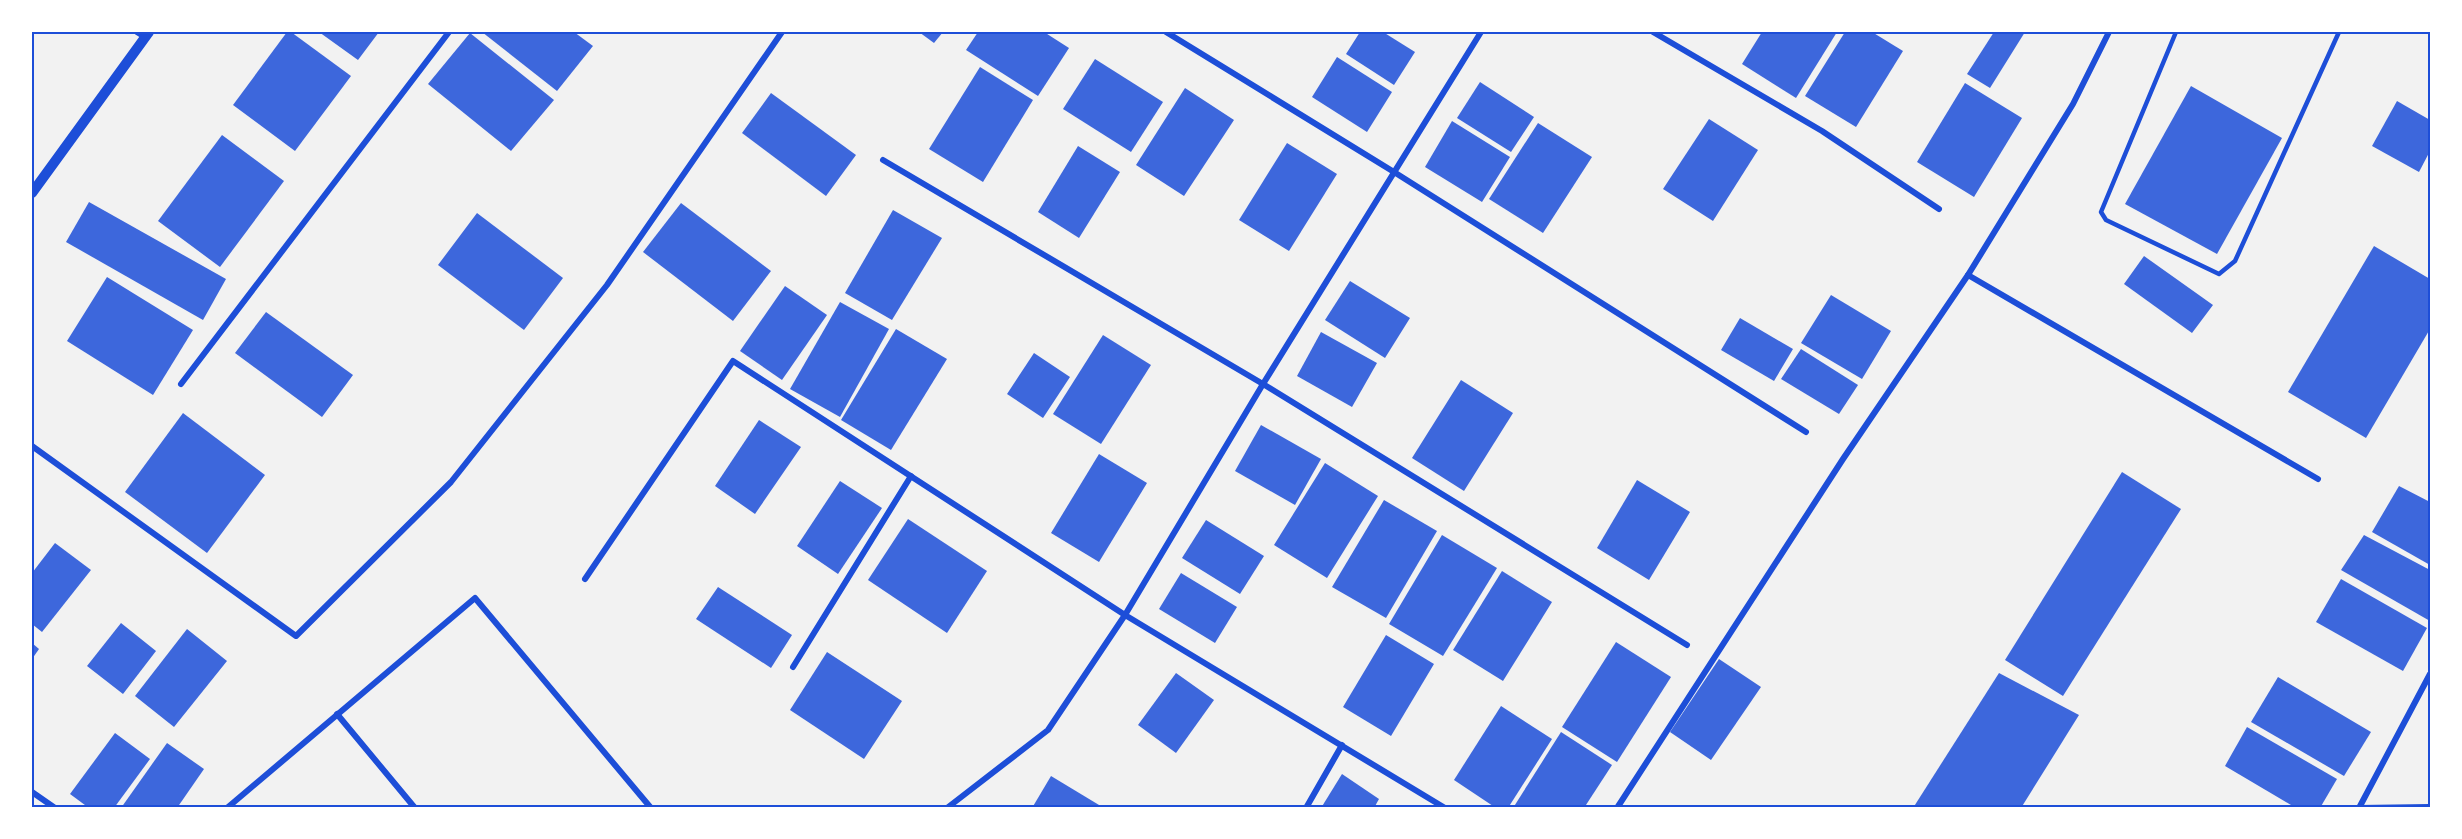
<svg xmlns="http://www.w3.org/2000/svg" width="2462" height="839" font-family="'Roboto Condensed',sans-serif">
<rect width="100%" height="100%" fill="#f2f2f2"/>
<g fill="#3d67dc">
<polygon points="287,32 291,32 351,76 295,151 233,105"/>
<polygon points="319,32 379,32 358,60"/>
<polygon points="482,32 574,32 593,46 557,91"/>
<polygon points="919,32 943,32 934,43"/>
<polygon points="978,32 1044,32 1069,48 1038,96 966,50"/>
<polygon points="1360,32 1383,32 1415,52 1394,85 1346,54"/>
<polygon points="1762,32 1837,32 1796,98 1742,64"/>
<polygon points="1845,32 1872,32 1903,51 1856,127 1805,96"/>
<polygon points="1994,32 2025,32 1990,88 1967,74"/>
<polygon points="470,33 554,100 511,151 428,84"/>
<polygon points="1337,57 1392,92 1367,132 1312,97"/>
<polygon points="1095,59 1163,102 1131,152 1063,109"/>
<polygon points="980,67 1033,100 983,182 929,149"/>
<polygon points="1480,82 1534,117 1511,152 1457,118"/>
<polygon points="1965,83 2022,118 1974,197 1917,162"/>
<polygon points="2191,86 2282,138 2217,254 2125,204"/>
<polygon points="1185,88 1234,120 1184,196 1136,165"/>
<polygon points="771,93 856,155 826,196 742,133"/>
<polygon points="2397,101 2430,120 2430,151 2419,172 2372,146"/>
<polygon points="1709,119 1758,150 1713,221 1663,189"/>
<polygon points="1452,121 1510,157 1482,202 1425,167"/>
<polygon points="1538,123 1592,157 1543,233 1489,199"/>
<polygon points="222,135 284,181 220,267 158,221"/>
<polygon points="1287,143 1337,174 1289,251 1239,220"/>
<polygon points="1078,146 1120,172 1079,238 1038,212"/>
<polygon points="89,202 226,279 203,320 66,242"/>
<polygon points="681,203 771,271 733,321 643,252"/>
<polygon points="893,210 942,238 892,320 845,293"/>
<polygon points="477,213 563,278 524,330 438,265"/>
<polygon points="2374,246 2430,279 2430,329 2366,438 2288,392"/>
<polygon points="2144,256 2213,305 2192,333 2124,284"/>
<polygon points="107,277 193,330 153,395 67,341"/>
<polygon points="1350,281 1410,318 1385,358 1325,320"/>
<polygon points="785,286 827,315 782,380 740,351"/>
<polygon points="1831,295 1891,331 1862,379 1801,343"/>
<polygon points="840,302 889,329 840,417 790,389"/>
<polygon points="266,312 353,375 322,417 235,353"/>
<polygon points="1740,318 1793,349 1774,381 1721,350"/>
<polygon points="896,329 947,359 891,450 841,420"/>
<polygon points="1321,332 1377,363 1352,407 1297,376"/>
<polygon points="1103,335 1151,365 1101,444 1053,414"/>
<polygon points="1801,349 1858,385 1839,414 1781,379"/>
<polygon points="1034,353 1070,377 1043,418 1007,394"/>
<polygon points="1461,380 1513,413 1464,491 1412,458"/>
<polygon points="183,413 265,475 207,553 125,492"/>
<polygon points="759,420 801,447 755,514 715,486"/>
<polygon points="1261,425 1321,459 1295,505 1235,471"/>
<polygon points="1099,454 1147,483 1099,562 1051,533"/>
<polygon points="1325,463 1378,496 1327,578 1274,545"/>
<polygon points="2122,472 2181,509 2063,696 2005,660"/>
<polygon points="1637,480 1690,512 1649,580 1597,548"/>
<polygon points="840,481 882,508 838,574 797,546"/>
<polygon points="2399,486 2430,502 2430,565 2372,532"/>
<polygon points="1384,500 1437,531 1386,618 1332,587"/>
<polygon points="908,519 987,571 947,633 868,580"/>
<polygon points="1206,520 1264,556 1240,594 1182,558"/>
<polygon points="1442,535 1497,568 1443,656 1389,624"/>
<polygon points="2364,535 2430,570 2430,621 2341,570"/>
<polygon points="55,543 91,570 42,632 32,624 32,573"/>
<polygon points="1502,571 1552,602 1503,681 1453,650"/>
<polygon points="1181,573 1237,607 1215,643 1159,609"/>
<polygon points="2341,579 2427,628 2403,671 2316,622"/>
<polygon points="718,587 792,635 771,668 696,619"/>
<polygon points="121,623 156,651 123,694 87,666"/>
<polygon points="187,629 227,661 174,727 135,696"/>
<polygon points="1386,635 1434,664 1391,736 1343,707"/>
<polygon points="1616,642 1671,677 1617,762 1562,727"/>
<polygon points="32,643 39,649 32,659"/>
<polygon points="827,652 902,701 864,759 790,710"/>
<polygon points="1719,659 1761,687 1711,760 1670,732"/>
<polygon points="1176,673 1214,700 1176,753 1138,725"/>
<polygon points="1999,673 2079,715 2021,808 1913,808"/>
<polygon points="2278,677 2371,732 2344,776 2251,722"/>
<polygon points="1501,706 1552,739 1508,808 1496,808 1454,780"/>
<polygon points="2247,727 2337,779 2320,808 2296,808 2225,766"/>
<polygon points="1561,732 1612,765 1584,808 1513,808"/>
<polygon points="115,733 150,759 114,808 89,808 70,794"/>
<polygon points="167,743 204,769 177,808 121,808"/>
<polygon points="1342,774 1379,799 1374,808 1321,808"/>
<polygon points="1051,776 1104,808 1032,808"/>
</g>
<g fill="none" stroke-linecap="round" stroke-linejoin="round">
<polyline stroke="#1d4ed8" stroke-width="4.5" points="2176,32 2101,212 2106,220 2219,274 2235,261 2339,32"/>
<g stroke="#1d4ed8" stroke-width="6">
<polyline points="137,32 145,37"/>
<polyline points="1166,32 1394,172 1806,432"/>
<polyline points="1653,32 1822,131 1939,209"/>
<polyline points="883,160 1263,384 1687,645"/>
<polyline points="1968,275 2318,479"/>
<polyline points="181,384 449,32"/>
<polyline points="32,446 296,636 451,482 607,285 782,32"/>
<polyline points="585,579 733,361 1125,615 1445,808"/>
<polyline points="793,667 911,476"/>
<polyline points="2430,674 2359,808 2430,807"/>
<polyline points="337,714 415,808"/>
<polyline points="32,792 55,808"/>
<polyline points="227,808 475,598 651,808"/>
<polyline points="947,808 1048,730 1125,615 1263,384 1481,32"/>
<polyline points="1306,808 1342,745"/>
<polyline points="1617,808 1843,459 1968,275 2073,104 2109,32"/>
</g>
<polyline stroke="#1d4ed8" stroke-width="10" points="32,193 149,32"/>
</g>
<rect width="2462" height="839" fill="none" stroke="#ffffff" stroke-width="66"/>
<rect x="33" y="33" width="2396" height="773" fill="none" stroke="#1d4ed8" stroke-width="2"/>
</svg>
